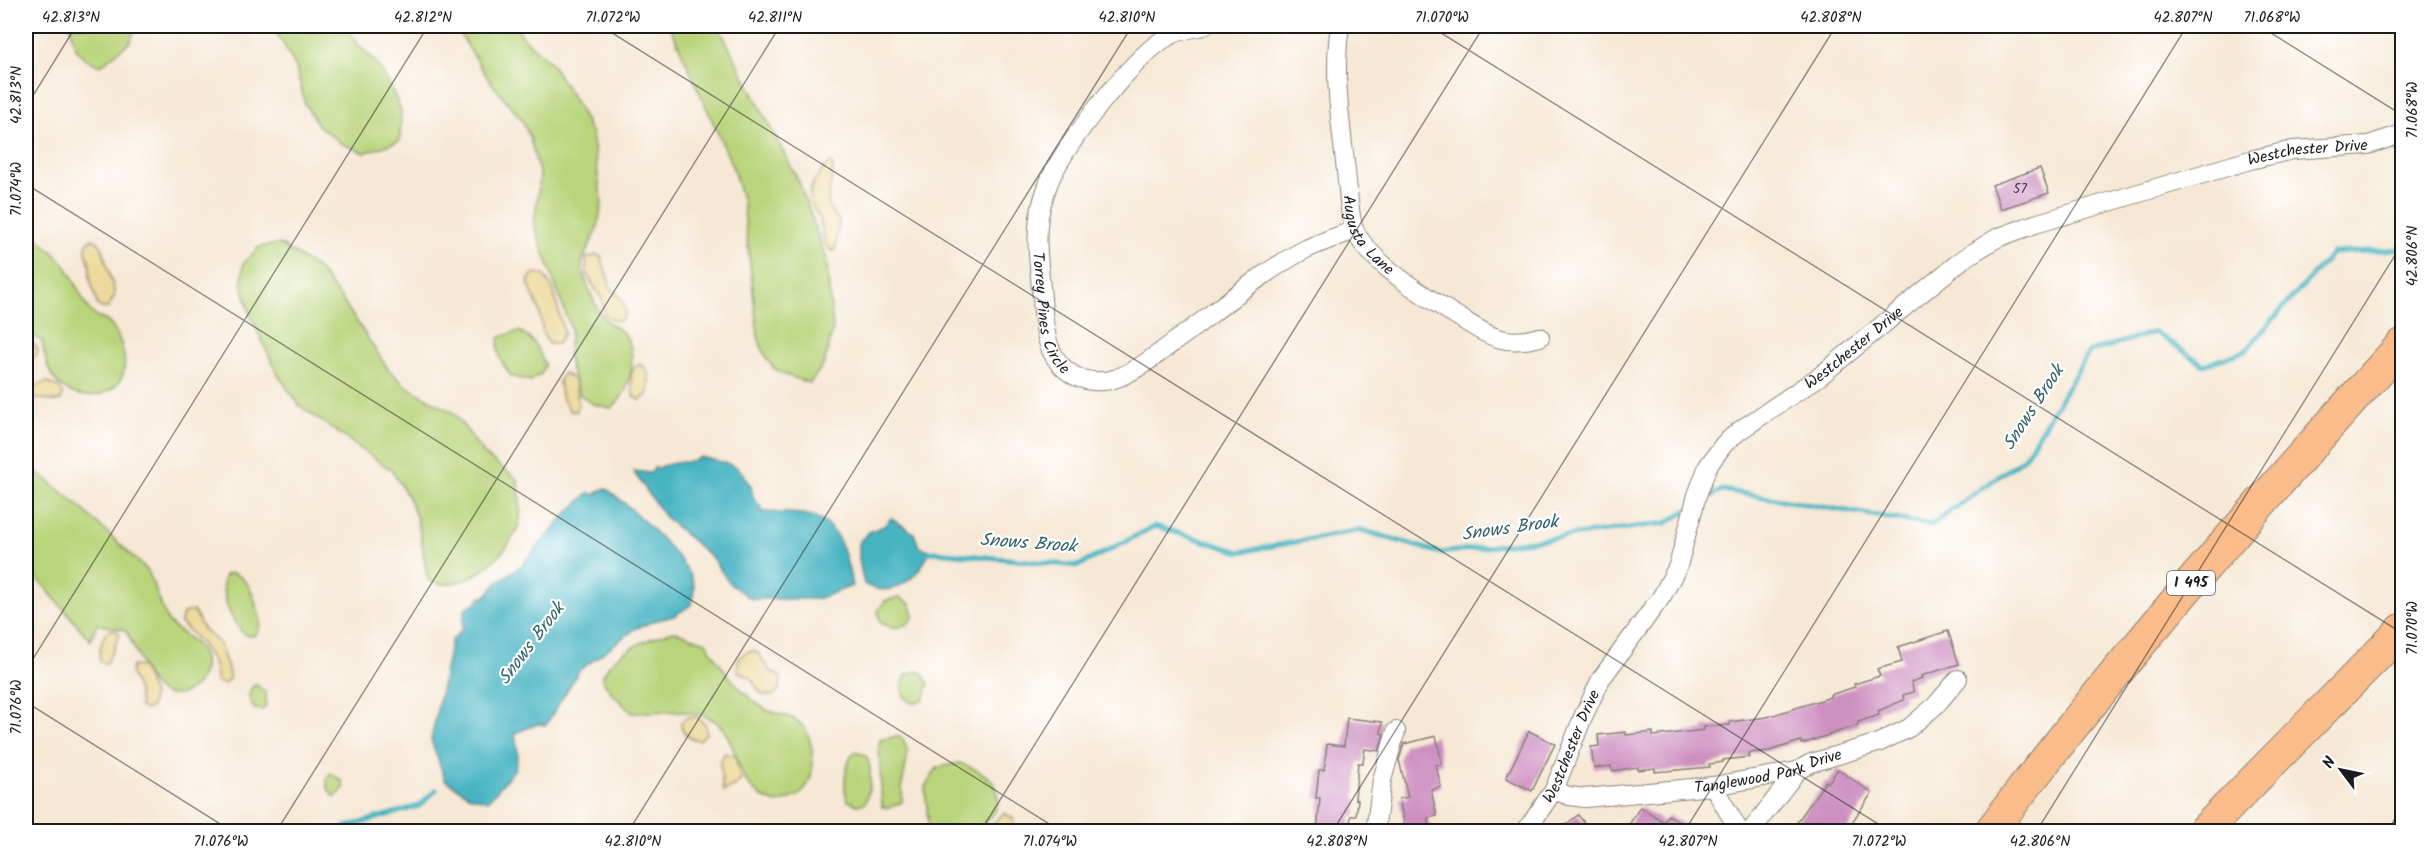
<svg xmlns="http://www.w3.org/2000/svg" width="2428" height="857" font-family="Kalam,sans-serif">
<rect width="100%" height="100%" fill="#fff"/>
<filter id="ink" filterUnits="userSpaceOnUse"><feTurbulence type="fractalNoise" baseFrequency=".0167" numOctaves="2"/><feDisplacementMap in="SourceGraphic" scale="12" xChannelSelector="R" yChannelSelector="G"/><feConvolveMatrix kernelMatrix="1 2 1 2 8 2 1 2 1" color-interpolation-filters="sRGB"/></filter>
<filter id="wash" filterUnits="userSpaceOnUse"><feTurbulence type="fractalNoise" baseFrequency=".008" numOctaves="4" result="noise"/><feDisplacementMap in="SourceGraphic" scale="24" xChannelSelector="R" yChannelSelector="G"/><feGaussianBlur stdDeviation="1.35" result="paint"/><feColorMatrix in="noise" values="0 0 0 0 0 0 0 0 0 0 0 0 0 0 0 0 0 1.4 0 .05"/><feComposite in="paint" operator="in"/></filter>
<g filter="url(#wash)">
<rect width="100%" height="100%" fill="#f6e8d4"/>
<g fill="#b9d47a" stroke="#6a784b" stroke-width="1.5">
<path d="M 70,26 L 133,26 L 135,29 L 130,42 L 100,66 C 78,57 74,50 70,26 Z"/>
<polygon points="273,26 346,26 355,41 377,64 390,86 401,111 400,141 364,153 341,143 318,125 305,104 296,67"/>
<path d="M 455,26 L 516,26 L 522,36 L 551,63 L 574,99 L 592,134 L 602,203 L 597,229 L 582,262 L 582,270 C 587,285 594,304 603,317 C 609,326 619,327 625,335 C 639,354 630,396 611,408 L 593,404 L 579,394 L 570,366 L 568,357 L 571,329 L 534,225 L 540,177 L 530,138 L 522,120 L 489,80 Z"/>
<path d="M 670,26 L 718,26 L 799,182 L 826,257 L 833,329 L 824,364 L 810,383 C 775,372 769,372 758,336 L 743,202 L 732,165 Z"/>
<path d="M 26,228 C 39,241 59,254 68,270 C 77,283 82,303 93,314 C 96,317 101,318 105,320 C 116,327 122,343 124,356 C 131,399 74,410 52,376 C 46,366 44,352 42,341 L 26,332 Z"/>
<path d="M 280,244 L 318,269 L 343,301 L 388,369 L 407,387 L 454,413 L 485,455 L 518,480 C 519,494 523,514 518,527 C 507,554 476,582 446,584 C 440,585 434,582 428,580 C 423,560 423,539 417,520 C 412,502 402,485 391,470 L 300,406 L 278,375 L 251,317 L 242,284 L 243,264 L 259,247 Z"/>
<path d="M 519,331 C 535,339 538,350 545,365 L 541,374 L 530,381 L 511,376 C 502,364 494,351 500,337 Z"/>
<path d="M 26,463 L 78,505 L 148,571 L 167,620 C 177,634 197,638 203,655 C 211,680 181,707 158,690 C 143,679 136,646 125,630 L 97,624 L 90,640 L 26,565 Z"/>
<path d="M 232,573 C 252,578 255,604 261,621 C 252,667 214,596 225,575 Z"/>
<path d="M 899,597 L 910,604 L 914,615 C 907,630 893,630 880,622 L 878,611 L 885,601 Z"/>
<path d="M 674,631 L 706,642 C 721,668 741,695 767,710 C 777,715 793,715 801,724 C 816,739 818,782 799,795 C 793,799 784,801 777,803 C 724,790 747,727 702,715 C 680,709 655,712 632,713 L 611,692 L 602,679 C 609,652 650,638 674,631 Z"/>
<path d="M 917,671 L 922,673 L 929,684 L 924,699 L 914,703 C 900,698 900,687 906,675 Z"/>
<path d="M 257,685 L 266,693 L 266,706 L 262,710 L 255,709 C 249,702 246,694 253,686 Z"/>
<polygon points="897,736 903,739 908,753 902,785 902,802 889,808 882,807 879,746 880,740"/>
<path d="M 854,752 L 865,755 C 874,767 870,790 865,803 L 858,805 L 848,801 C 842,788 845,764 854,752 Z"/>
<path d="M 959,763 C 979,769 1006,782 996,809 C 993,816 983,825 978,831 L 929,831 L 925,787 L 937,768 Z"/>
<path d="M 331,773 L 342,781 L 344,788 L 336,797 C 328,793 326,786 327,777 Z"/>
</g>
<g fill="#eeda9e" stroke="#857b5d" stroke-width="1.5">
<path d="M 829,163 L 833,165 C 833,185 819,204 839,220 L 835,251 L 830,250 C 820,236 824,235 820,220 C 819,214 815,213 813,208 C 804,188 817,177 829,163 Z"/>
<path d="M 91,239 L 97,241 L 102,247 L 114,290 L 114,297 L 108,308 L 102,308 L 97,305 C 96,296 90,282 90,276 C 89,271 91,271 90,266 C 88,255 81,249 91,239 Z"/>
<polygon points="596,255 601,257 611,288 622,300 626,313 620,321 614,320 605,315 602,299 586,273 586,258"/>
<polygon points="534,273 543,274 553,289 564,333 557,344 549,344 543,334 539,309 529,285 529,279"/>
<polygon points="26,341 34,344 38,350 37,355 31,359 26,357"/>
<path d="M 642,365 C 652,372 649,385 647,395 L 640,400 L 633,396 L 631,375 L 635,366 Z"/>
<path d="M 564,373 L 574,380 C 575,391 581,403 576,412 L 570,411 L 561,396 L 559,380 Z"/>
<path d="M 46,382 L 60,388 L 63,394 L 61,400 C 52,404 50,399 41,399 C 35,398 32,400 26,398 L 26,390 Z"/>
<path d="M 193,611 C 198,616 198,621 202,627 C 205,633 210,635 215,639 C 221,644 230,672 229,679 L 224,684 L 217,682 C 215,676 216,669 213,662 C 206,646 193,635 181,623 L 183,613 Z"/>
<path d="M 109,630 L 117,631 L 120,635 L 106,664 L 100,661 C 98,653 102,635 109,630 Z"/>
<path d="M 754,651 L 758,653 L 769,670 L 781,677 L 780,689 L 772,696 L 761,694 L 751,678 L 738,671 C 736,659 742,651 754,651 Z"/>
<polygon points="132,666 142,667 153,694 151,707 146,710 140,707 138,691 131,674"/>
<path d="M 688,717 L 697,717 L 706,725 L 706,734 L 700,740 C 690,740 681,733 681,722 Z"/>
<polygon points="725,753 735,756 741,780 734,787 723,791 720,762"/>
<polygon points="1004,813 1013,818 1015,831 985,831"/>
</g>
<g fill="#47b4c2" stroke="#32686f" stroke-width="1.5">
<path d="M 700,457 C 712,460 729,462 739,469 C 745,474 745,481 751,485 C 752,494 753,501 761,506 L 761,511 C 777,514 793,512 808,515 C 840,522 847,558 852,586 L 817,599 L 752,599 L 731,585 L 712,558 L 664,516 L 633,471 L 651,473 L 655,467 L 659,468 C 671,460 688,465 700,457 Z"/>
<path d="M 605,488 C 625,501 692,563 694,586 C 695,591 692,598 692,604 L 674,616 L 654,621 L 635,629 L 579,671 L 546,725 L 538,724 L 515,733 L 518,754 L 515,769 L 488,801 L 470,796 L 445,780 L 431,740 L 449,650 L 452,640 L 462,630 L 465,608 L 478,602 L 480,597 L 485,597 L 499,581 L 522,565 L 570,510 L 590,492 L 594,495 Z"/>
<path d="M 891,518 L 914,533 L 919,547 L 930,550 C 920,576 894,601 864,584 L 859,560 L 859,542 L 869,532 L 884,526 Z"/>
</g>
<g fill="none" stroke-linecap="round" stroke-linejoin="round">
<g stroke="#47b4c2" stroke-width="5">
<polyline points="1699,503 1722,490 1931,525 2024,458 2089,352 2155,332 2204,365 2245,351 2332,253 2402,249"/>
<polyline points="922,553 936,552 1078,566 1155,526 1240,552 1361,530 1441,553 1666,523 1688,510"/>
<polyline points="341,832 346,827 419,806 436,790"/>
</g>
</g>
<g id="blocks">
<g fill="#ce90c1">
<polygon points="2040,168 2049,193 2001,209 1992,185"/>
<polygon points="1948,631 1959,664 1921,676 1922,678 1911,682 1914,692 1903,695 1904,700 1878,711 1879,715 1858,722 1858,725 1802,744 1801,741 1769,751 1749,753 1750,757 1723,760 1723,762 1709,764 1710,767 1655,772 1655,768 1638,770 1638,767 1612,771 1611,766 1594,768 1591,747 1599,746 1598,735 1626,732 1626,735 1653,732 1653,736 1704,730 1704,727 1730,725 1730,722 1767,717 1831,697 1830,695 1855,687 1854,684 1880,676 1877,669 1902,662 1898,647"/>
<polygon points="1347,718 1382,722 1381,733 1384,734 1379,751 1365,749 1363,763 1358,763 1355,799 1358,800 1356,816 1351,816 1349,831 1317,831 1320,798 1316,798 1319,770 1324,770 1327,744 1344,746"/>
<polygon points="1529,731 1555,744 1532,791 1506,778"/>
<polygon points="1436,736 1442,764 1436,765 1441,787 1431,790 1437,816 1428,818 1431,831 1406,831 1399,799 1408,797 1399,760 1404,744"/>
<polygon points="1838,769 1872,793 1846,831 1791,831 1826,781 1828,783"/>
<polygon points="1640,807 1664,822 1668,815 1696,831 1625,831"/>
<polygon points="1578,815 1591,831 1558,831"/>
</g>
</g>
</g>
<g filter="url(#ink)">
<use href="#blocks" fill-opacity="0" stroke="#898278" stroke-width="1.5"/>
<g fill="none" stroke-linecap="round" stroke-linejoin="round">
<g stroke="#898278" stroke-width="20">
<g id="minor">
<path id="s1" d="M 1204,26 C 1192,28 1180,30 1169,36 C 1134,55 1064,145 1049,182 C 1045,193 1041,205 1039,217 C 1035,243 1040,272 1042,299 C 1044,329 1046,362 1077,377 C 1088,382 1105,383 1117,378 C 1143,368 1166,347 1189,331 C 1226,303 1263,272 1304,250 C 1321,242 1338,236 1355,230"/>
<path id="s2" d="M 1340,26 C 1332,76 1342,130 1347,181 C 1349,196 1349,217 1355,231 C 1370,262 1423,295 1452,313 C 1486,333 1499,348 1540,337"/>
<polyline points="1713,786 1740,832"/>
<path id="s3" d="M 1554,790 L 1569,796 L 1585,798 L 1713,786 L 1797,771 L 1811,763 L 1878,743 L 1909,728 L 1936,705 L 1958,679"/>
<polyline points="1375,832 1382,780 1396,731"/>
<path id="s4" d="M 1525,832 L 1554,790 L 1583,717 L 1601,679 L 1662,596 L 1678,566 L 1697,495 L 1708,466 L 1724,444 L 1739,431 L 1820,376 L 1963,259 L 1997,238 L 2035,224 L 2250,160 L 2293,150 L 2368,145 L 2402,134"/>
<polyline points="1750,832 1797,771"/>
</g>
</g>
<g stroke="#898278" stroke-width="34">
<g id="motorway">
<path d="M 1990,832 C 2119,662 2259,502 2402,345"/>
<polyline points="2203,832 2402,630"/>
</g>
</g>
<use href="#minor" stroke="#fff" stroke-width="18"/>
<use href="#motorway" stroke="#f9bc8a" stroke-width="32"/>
</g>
</g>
<path fill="none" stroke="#1c1c1c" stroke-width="1.5" stroke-opacity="0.45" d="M 601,26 L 1891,832M 1430,26 L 2402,633M 2260,26 L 2402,115M 26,107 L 76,26M 26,184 L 1062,832M 26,670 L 428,26M 26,702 L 233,832M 276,832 L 780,26M 628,832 L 1132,26M 980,832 L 1484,26M 1332,832 L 1836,26M 1684,832 L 2187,26M 2036,832 L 2402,244M 2387,832 L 2402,807"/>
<g text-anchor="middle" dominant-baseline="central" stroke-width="4.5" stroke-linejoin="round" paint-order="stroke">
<g font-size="14" fill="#483945">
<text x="2020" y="189">57</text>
</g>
<rect fill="#fff" stroke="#606060" stroke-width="1.5" x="2167" y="571" width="48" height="24" rx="4.5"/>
<g font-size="15" font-weight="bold" fill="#1c1c1c">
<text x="2191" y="583">I 495</text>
</g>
<g font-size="16" fill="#1c1c1c" stroke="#fff">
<text stroke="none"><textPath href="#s4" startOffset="1106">Westchester Drive</textPath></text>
<text stroke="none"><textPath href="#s2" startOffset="216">Augusta Lane</textPath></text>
<text stroke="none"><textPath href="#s1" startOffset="362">Torrey Pines Circle</textPath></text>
<text stroke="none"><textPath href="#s4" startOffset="602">Westchester Drive</textPath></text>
<text stroke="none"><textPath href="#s4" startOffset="98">Westchester Drive</textPath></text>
<text stroke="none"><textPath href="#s3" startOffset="218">Tanglewood Park Drive</textPath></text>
</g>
<g font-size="18" font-style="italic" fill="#2f6067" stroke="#fff">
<text transform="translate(2034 408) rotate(-57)">Snows Brook</text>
<text transform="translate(1510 529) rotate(-8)">Snows Brook</text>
<text transform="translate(1028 544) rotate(4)">Snows Brook</text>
<text transform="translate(532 644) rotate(-53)">Snows Brook</text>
</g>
</g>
<rect width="2428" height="857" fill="none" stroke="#fff" stroke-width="66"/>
<g transform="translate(2341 770) rotate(302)" stroke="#ffffff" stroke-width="4.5" paint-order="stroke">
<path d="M0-4.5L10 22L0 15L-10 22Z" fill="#1c1c1c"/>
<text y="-9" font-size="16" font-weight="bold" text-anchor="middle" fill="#1c1c1c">N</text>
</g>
<rect x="33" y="33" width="2362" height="791" fill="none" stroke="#1c1c1c" stroke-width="2"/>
<g font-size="15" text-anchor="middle" fill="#1c1c1c">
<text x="71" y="22">42.813°N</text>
<text x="423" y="22">42.812°N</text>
<text x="613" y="22">71.072°W</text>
<text x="775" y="22">42.811°N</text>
<text x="1127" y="22">42.810°N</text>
<text x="1442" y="22">71.070°W</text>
<text x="1831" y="22">42.808°N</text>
<text x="2183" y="22">42.807°N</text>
<text x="2272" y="22">71.068°W</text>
<text transform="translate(16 95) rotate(-90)" y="5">42.813°N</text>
<text transform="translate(2412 110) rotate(-90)" y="5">71.068°W</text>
<text transform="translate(16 189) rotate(-90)" y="5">71.074°W</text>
<text transform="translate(2412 256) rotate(-90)" y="5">42.806°N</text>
<text transform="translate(2412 628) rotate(-90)" y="5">71.070°W</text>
<text transform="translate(16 707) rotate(-90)" y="5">71.076°W</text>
<text x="221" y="846">71.076°W</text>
<text x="633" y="846">42.810°N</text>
<text x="1050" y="846">71.074°W</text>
<text x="1337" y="846">42.808°N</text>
<text x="1688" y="846">42.807°N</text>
<text x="1879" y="846">71.072°W</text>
<text x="2040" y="846">42.806°N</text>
</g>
</svg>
